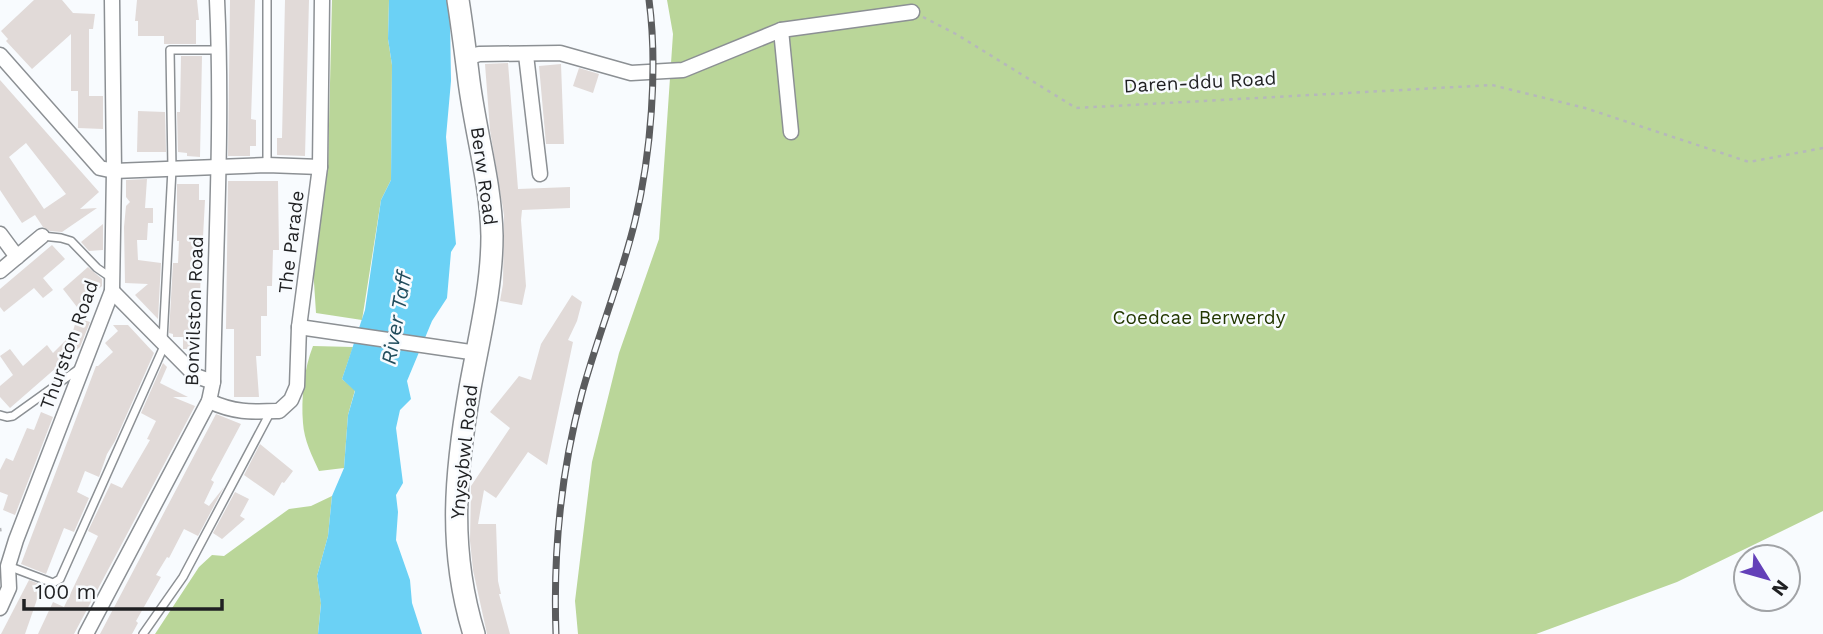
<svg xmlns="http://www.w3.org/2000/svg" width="1823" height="634" font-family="'Work Sans',sans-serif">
<rect width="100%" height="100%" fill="#f8fbfe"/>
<g fill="#bad699">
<polygon points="332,0 389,0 388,39 392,65 391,180 381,200 362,320 316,313 313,267 328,167"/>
<polygon points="667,0 1823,0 1823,511 1677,582 1536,634 578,634 575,601 592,462 619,353 659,239 673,34"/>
<path d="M 313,346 L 353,347 L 342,379 L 355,390 L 348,415 L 344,468 L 319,471 C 312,456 304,440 303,423 C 301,399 304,368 313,346 Z"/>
<polygon points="332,496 328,536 317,576 321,603 318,634 155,634 199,567 212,555 224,556 289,509 311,506"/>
</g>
<polygon fill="#6bd1f5" points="389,0 447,0 450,19 451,81 446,137 456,244 451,252 447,298 432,321 407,381 411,399 400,410 396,428 403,483 396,495 398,512 396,540 410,580 412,603 422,634 318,634 321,604 317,576 328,536 332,496 344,468 348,415 355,391 342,379 365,310 381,200 391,180 392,65 388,39"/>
<g fill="#e1dad8" fill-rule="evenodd">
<polygon points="34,0 62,0 73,13 95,14 93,29 89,29 89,96 103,96 103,129 78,128 78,91 71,91 71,34 32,69 6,41 8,39 1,31"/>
<polygon points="137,0 197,0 199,20 196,20 196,44 164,44 164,36 138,36 138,21 135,21"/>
<polygon points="230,0 255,0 251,119 256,120 256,146 250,146 250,156 228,156"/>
<polygon points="285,0 309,0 305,156 277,155 277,138 282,138"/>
<polygon points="181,56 202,56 200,157 187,156 187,153 178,152 177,112 180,112"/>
<polygon points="508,63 518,189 570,187 570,208 522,210 521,220 526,286 522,305 500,301 503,284 504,215 490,130 485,64"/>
<polygon points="561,64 564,144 546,144 539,66"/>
<polygon points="579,68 599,74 593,93 573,86"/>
<path d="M 0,80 L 99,192 L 80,209 L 97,208 L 62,232 L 50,231 L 43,227 L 35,215 L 22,223 L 0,190 ZM 26,143 L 66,194 L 44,209 L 9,157 Z"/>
<polygon points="138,111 165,112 166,152 137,152"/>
<polygon points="147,179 145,208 153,208 153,223 148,223 147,240 137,240 138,260 161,263 158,319 135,295 148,284 125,283 124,227 126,206 130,202 126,197 126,180"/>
<polygon points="228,181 278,181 279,250 273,250 272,286 267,286 267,316 261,316 261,356 256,356 259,397 234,397 234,329 226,329"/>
<polygon points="177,184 199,184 199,200 205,200 197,349 183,349 183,337 173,337 173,334 169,333 173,263 178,263 179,241 177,241"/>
<polygon points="103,224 103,250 89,251 81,242"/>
<polygon points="52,245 65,259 43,278 53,290 43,298 34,288 4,312 0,307 0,289"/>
<polygon points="88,267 102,279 102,286 77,307 63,289"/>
<polygon points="572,295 582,302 577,321 568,340 573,342 547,465 528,452 496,498 484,490 478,524 496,524 498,581 501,594 499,594 510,634 487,634 473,570 470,541 471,486 510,428 490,412 519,376 531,380 541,344"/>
<polygon points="77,318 90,322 80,347 10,408 0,397 0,386 13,375 0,356 10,349 23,366 47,345 53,353 72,334"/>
<polygon points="113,325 128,325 154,353 115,441 107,454 99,477 85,471 77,492 89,498 74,532 64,528 46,574 21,564 96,366 98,366 113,352 105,343 118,331"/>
<polygon points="163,363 167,367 160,383 188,397 173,397 195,406 74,634 38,634 53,602 64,607 98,536 88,531 111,483 122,488 150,440 147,439 156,421 141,413"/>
<polygon points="41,412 53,417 15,515 3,510 8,495 0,492 0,470 6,458 13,461 27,428 34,430"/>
<polygon points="216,414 241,424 211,480 214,482 204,503 209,506 224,487 198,536 184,529 169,558 167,557 156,575 161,577 136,621 138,623 132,634 100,634"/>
<polygon points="260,444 293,471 284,483 282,482 274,496 244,475"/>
<polygon points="235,492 249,499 240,516 245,519 222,539 213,533"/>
<polygon points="29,580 42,585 25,634 1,634"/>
</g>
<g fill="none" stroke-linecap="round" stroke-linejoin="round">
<g stroke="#8c9094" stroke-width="10">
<g id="lane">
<polyline points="267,0 267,165"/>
<polyline points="42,236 61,238 71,241 97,268 113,279"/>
<polyline points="163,340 172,169 170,50 219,50"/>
<polyline points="0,415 7,417 13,416 80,368"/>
<polyline points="8,566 53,583 60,579 165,344"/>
<polyline points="143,634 183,577 271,411"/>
</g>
</g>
<g stroke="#8c9094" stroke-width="17">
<g id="street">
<polyline points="781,30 791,132"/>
<polyline points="0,55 100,168 114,171 267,165 320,167"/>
<polyline points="526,55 540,174"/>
<polyline points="467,58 479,54 560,53 631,73 683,70 781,30 912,12"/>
<polyline points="0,234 17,257"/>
<polyline points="0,271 42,236"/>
<polyline points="112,291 196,376 213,382"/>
<polyline points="299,327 477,353"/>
<path d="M 209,401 C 235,413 251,412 279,411 L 291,400 L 297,386 L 299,327 L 320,167 L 322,0"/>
<polyline points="0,608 9,588 8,566 16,540 112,291 114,171 112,0"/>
<path d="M 86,634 L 209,401 L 213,382 C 215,255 223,127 217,0"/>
</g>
</g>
<g stroke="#8c9094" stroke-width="24">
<path id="secondary" d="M 458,0 C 462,25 465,49 468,73 C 474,128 491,181 492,236 C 492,287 479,338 470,388 C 455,474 448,549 474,634"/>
</g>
<g stroke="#b6b8bb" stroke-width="2.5" stroke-dasharray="3.5 5" stroke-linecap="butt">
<polyline points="923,17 956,34 1076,108 1492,85 1585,108 1749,162 1823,148"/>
<polyline points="0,528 1,534 3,535"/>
</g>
<use href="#lane" stroke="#fff" stroke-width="7"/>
<use href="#street" stroke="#fff" stroke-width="14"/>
<use href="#secondary" stroke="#fff" stroke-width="21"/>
<g stroke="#5b5c5e" stroke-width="7">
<path id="rail" d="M 556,634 C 553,553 561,471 582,393 C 598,335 621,279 635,221 C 651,155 658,67 649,0"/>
</g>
<use href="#rail" stroke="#f8fbfe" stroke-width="4.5" stroke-dasharray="13" stroke-linecap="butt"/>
</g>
<g text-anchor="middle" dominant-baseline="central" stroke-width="5" stroke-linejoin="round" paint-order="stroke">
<g font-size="19" fill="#1f2022" stroke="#f8fbfe">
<text transform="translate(1200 82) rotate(-3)">Daren-ddu Road</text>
<text transform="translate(484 176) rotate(82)">Berw Road</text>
<text transform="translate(291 242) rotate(-83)">The Parade</text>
<text transform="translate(194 311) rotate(-88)">Bonvilston Road</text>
<text transform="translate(69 345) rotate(-70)">Thurston Road</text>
<text transform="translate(464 452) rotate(-84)">Ynysybwl Road</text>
</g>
<g font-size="19" fill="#223700" stroke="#f8fbfe">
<text x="1199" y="317">Coedcae Berwerdy</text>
</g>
<g font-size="21" font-style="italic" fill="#214d5d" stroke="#f8fbfe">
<text transform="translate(396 318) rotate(-80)">River Taff</text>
</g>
</g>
<g transform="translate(1767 578) rotate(127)"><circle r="33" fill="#f8fbfe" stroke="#a1a3a6" stroke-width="2"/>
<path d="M0-5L12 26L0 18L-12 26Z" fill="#6340b8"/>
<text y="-10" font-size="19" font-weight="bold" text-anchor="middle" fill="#1f2022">N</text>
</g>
<path d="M24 599v10h198v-10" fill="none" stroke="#1f2022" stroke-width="3.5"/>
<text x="35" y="599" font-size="21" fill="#1f2022" stroke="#f8fbfe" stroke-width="5" paint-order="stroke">100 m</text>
</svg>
